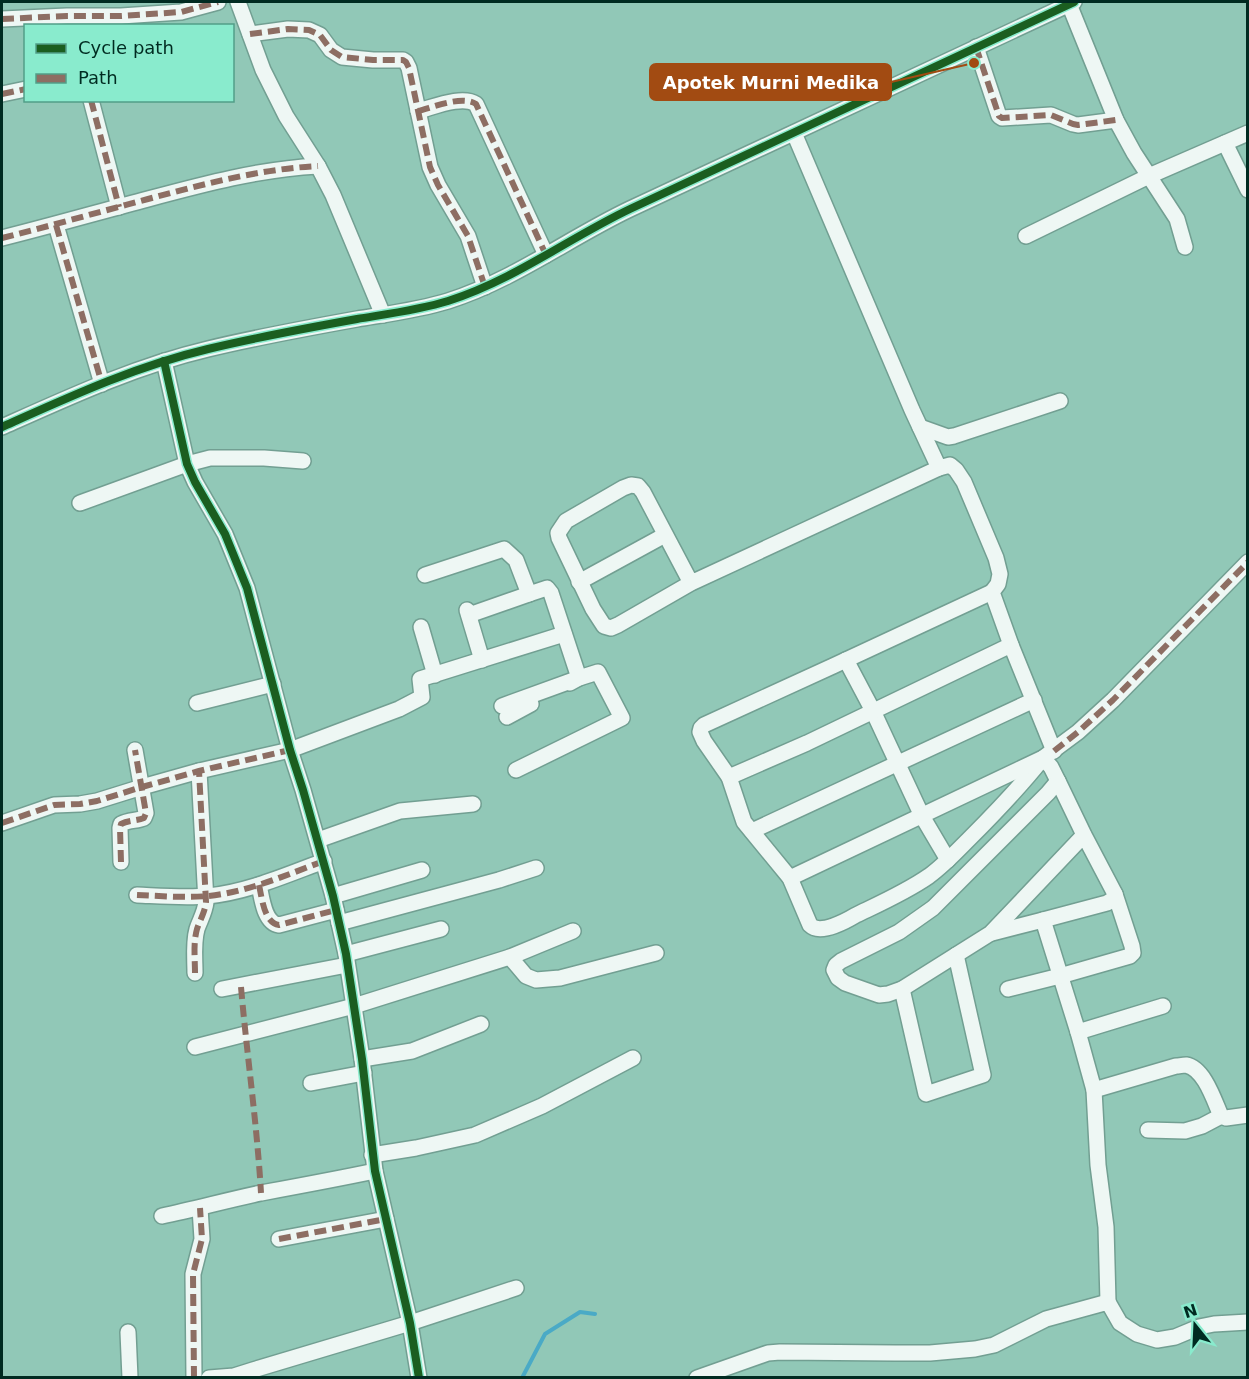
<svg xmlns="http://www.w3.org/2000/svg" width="1249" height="1379" font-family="'DejaVu Sans',sans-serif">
<rect width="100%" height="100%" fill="#91c8b7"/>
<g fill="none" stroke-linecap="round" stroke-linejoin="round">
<polyline stroke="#4aaac6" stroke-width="4" points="522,1378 545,1334 580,1312 595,1314"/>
<g stroke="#729f92" stroke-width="18">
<g id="minor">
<polyline points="238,2 263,70 286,116 318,166 333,195 383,315"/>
<polyline points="1069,4 1116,120 1134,153 1177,219 1185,247"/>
<polyline points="2,19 67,16 121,16 181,12 218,2"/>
<polyline points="250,34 288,29 309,30 320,35 331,50 342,57 373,60 403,60 406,62 409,68 430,167 438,185 468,236 485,287"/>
<polyline points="976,47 999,116 1002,118 1051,115 1073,124 1078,125 1116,120"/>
<polyline points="2,94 26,89"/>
<polyline points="91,100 119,207"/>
<path d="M 418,111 C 434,107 462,95 476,104 L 546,255"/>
<polyline points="794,133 912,410 939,468 950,465 956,470 964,482 996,558 1000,574 998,584 992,592 1011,645 1054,751"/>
<polyline points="1225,143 1248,190"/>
<polyline points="56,225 102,384"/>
<polyline points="1026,236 1149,176 1248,133"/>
<path d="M 2,238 C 50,226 99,212 148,199 C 204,184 260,169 318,166"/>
<polyline points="164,361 187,464 195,482 225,534 247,588 290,750 303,790 333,896 346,954 362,1059 375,1171 410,1323 419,1378"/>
<path d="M 2,427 C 69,397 136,366 208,349 C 257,337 307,328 357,319 C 387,314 419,310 448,301 C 514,280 569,238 630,209 C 778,139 927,72 1074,2"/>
<polyline points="920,427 948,437 954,436 1060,401"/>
<polyline points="80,503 187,464 210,458 264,458 303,461"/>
<polyline points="425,575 504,549 516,560 529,594 547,588 551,593 579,678 502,706"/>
<polyline points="579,582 665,535"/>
<polyline points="691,583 643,492 638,486 631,485 623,488 566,521 558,533 559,538 593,609 604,626 611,628 618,625 691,583 939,468"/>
<path d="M 992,592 L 833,666 L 704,725 L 701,728 L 700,732 L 704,741 L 729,777 L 744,822 L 790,878 L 810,925 C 820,935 846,921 856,915 C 881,903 906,892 929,876 C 944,865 956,852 969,839 C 995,813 1020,787 1043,758 L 1051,767 L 1058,781"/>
<polyline points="467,610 482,660"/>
<polyline points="469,615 529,594"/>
<polyline points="421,627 435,675"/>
<polyline points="846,660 873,711 922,816 948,860"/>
<polyline points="197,703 273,684"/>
<polyline points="507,717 531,704"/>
<polyline points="516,770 622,718 598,672 579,678 570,683"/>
<polyline points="729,777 807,743 1011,645"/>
<polyline points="2,823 54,805 80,804 97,801 142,787 199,771 290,750 399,709 422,697 420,679 564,634"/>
<polyline points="752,831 1034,700"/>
<polyline points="318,840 400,811 473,804"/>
<path d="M 121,862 L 120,828 L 121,824 C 129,820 137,821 144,818 L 146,813 L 135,750"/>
<polyline points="790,878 1043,758 1078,732 1113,700 1248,562"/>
<path d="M 259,885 C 262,898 264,923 279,925 L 336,910"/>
<path d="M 137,895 C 160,896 185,898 208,896 C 248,892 286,875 324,861"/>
<polyline points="333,896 422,870"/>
<polyline points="1043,920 1107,903 1112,900 1115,894 1084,835 1058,781 1048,793 933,908 899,932 841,961 836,965 834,970 838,978 845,983 879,995 888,994 902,989 991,933 1084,835"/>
<polyline points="339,923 499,880 536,868"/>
<path d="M 992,933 L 1043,920 L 1078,1032 L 1094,1090 L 1176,1066 C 1179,1066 1182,1065 1186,1065 C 1204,1068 1214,1100 1221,1116 L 1226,1118 L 1248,1115"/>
<polyline points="346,954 441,929"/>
<polyline points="510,957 573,931"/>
<path d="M 195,973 C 195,959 193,943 197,929 C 200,920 205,912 206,902 L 199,771"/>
<polyline points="222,989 347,965"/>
<polyline points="902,989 926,1094 983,1075 956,955"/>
<polyline points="1008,989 1060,976 1130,956 1133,953 1132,946 1115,894"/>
<polyline points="1078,1032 1163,1006"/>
<polyline points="195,1047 354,1006 510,957 526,976 536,980 560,978 656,953"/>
<polyline points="362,1059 412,1051 481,1024"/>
<polyline points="311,1083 364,1073"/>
<polyline points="1094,1090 1098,1165 1106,1227 1108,1302"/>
<polyline points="1148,1130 1185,1131 1202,1126 1221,1116"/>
<polyline points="372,1155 416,1148 475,1135 542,1106 633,1058"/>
<path d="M 162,1216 C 195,1209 228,1200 261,1193 C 299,1186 337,1179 375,1171"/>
<polyline points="279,1239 386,1219"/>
<polyline points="128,1332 130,1378"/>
<polyline points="194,1378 193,1274 202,1239 200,1208"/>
<polyline points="209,1378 234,1376 253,1370 410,1323 516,1288"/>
<polyline points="697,1378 768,1353 780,1352 895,1353 930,1353 975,1349 994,1345 1046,1319 1108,1302 1120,1323 1137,1334 1157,1340 1175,1337 1199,1327 1214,1324 1248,1322"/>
</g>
</g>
<use href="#minor" stroke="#eef7f4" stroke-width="15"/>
<g stroke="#8d6e63" stroke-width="6" stroke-dasharray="12 6" stroke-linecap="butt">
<polyline points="2,19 67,16 121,16 181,12 218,2"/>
<polyline points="250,34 288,29 309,30 320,35 331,50 342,57 373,60 403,60 406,62 409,68 430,167 438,185 468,236 485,287"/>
<polyline points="976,47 999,116 1002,118 1051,115 1073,124 1078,125 1116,120"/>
<polyline points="2,94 26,89"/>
<polyline points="91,100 119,207"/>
<path d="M 418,111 C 434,107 462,95 476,104 L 546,255"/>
<polyline points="56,225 102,384"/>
<path d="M 2,238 C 50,226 99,212 148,199 C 204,184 260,169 318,166"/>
<polyline points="1054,751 1078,732 1113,700 1248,562"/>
<polyline points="2,823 54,805 80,804 97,801 142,787 199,771 290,750"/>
<path d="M 121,862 L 120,828 L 121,824 C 129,820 137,821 144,818 L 146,813 L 135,750"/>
<path d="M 259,885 C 262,898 264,923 279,925 L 336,910"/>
<path d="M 137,895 C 160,896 185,898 208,896 C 248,892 286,875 324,861"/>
<path d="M 195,973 C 195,959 193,943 197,929 C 200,920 205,912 206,902 L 199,771"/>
<path d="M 241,987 C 247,1056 257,1124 261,1193"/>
<polyline points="279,1239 386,1219"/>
<polyline points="194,1378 193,1274 202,1239 200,1208"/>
</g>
<g stroke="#89ebcd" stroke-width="11">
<g id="cycleway">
<polyline points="164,361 187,464 195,482 225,534 247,588 290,750 303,790 333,896 346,954 362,1059 375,1171 410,1323 419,1378"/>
<path d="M 2,427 C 69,397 136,366 208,349 C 257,337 307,328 357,319 C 387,314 419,310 448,301 C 514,280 569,238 630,209 C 778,139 927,72 1074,2"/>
</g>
</g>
<use href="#cycleway" stroke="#1b5e20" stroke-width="8"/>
</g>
<path fill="none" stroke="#a24b12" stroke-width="2" d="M974 63L891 82"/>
<circle fill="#a24b12" stroke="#89ebcd" stroke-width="2" cx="974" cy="63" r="6"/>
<rect fill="#a24b12" stroke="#a24b12" stroke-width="2" x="650" y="64" width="241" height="36" rx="6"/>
<g font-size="18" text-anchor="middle" font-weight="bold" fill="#fff">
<text x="771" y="89">Apotek Murni Medika</text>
</g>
<rect width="1249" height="1379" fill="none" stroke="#002b21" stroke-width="6"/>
<rect x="24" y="24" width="210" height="78" fill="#89ebcd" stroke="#529e88" stroke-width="1.5"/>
<rect x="36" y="44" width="30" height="9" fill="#1b5e20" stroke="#529e88" stroke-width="1.5"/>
<text x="78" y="54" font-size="18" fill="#002b21">Cycle path</text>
<rect x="36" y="74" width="30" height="9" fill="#8d6e63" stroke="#529e88" stroke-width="1.5"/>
<text x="78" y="84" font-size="18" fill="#002b21">Path</text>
<g transform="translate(1195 1325) rotate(342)" stroke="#89ebcd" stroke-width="4.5" paint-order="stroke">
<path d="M0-4.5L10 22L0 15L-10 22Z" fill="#002b21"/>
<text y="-9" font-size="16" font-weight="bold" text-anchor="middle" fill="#002b21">N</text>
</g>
</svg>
